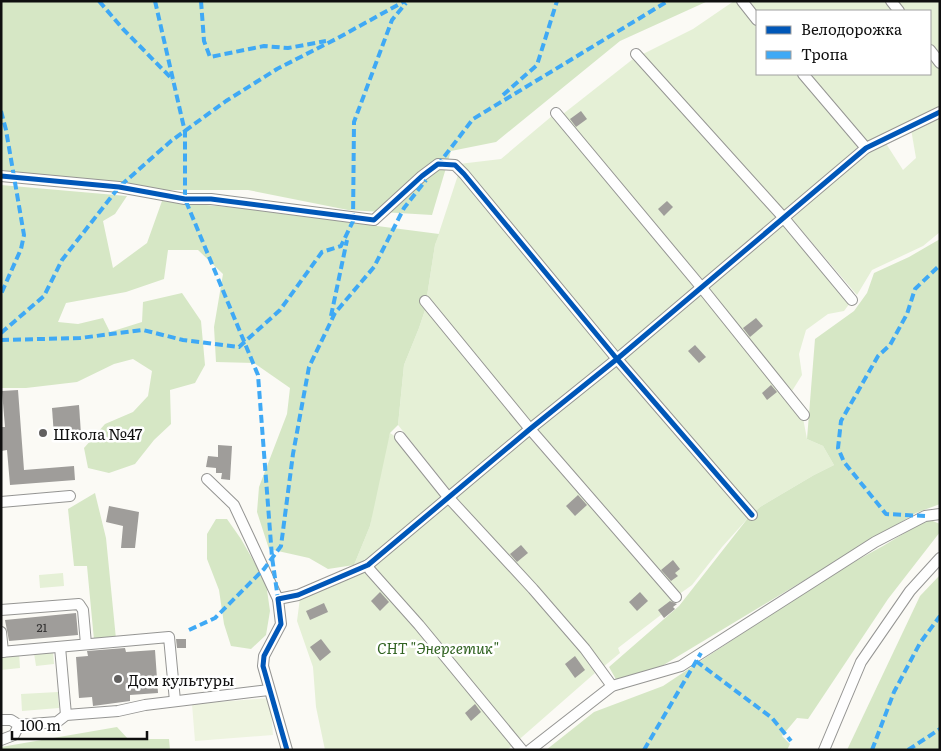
<svg xmlns="http://www.w3.org/2000/svg" width="941" height="751" font-family="Literata,serif">
<rect width="100%" height="100%" fill="#fbfaf5"/>
<g fill="#e5f0d6" fill-rule="evenodd">
<path d="M 734,1 L 940,1 L 940,107 L 859,146 L 702,283 L 617,354 L 459,164 L 501,159 L 552,116 L 563,114 L 633,59 L 693,29 ZM 757,11 L 930,11 L 930,74 L 757,74 Z"/>
<polygon points="940,116 940,232 923,246 872,270 857,295 791,218 868,151 885,142 903,170 916,158 911,129"/>
<polygon points="458,175 611,357 531,424 427,296 435,245"/>
<polygon points="784,221 850,303 844,311 828,314 806,330 799,354 802,375 792,391 708,288"/>
<polygon points="700,293 803,418 807,439 823,446 834,465 814,475 760,507 752,514 622,358"/>
<polygon points="426,307 525,426 525,431 450,490 398,425 404,365 419,328"/>
<polygon points="616,364 748,518 722,547 692,585 678,595 536,430"/>
<polygon points="390,433 399,439 443,497 367,560 354,565 370,526 380,466"/>
<polygon points="528,436 645,566 675,604 618,648 620,653 602,668 455,497"/>
<polygon points="448,504 570,637 595,673 507,750 325,750 316,707 313,667 297,621 300,598 370,570"/>
<polygon points="63,573 64,586 40,588 39,575"/>
<polygon points="53,651 54,664 36,666 34,653"/>
<polygon points="19,652 20,668 1,670 1,654"/>
<polygon points="58,692 59,708 22,711 21,694"/>
</g>
<g fill="#d6e7c5">
<polygon points="1,1 708,1 620,41 496,142 451,151 432,215 348,210 248,190 146,190 103,182 1,170"/>
<polygon points="1,185 127,196 115,214 103,221 113,268 147,243 162,201 239,208 439,234 435,245 427,296 425,301 426,307 419,328 404,365 398,425 390,433 370,526 354,565 328,569 309,558 269,549 257,512 259,487 287,414 290,388 254,363 216,362 214,327 223,274 198,250 168,250 164,279 126,292 66,303 58,322 78,324 103,318 110,332 142,322 143,302 182,293 201,321 205,365 195,383 170,390 171,424 154,440 135,464 109,473 88,468 84,448 105,424 133,412 148,396 152,371 133,359 114,364 77,382 26,388 1,388"/>
<polygon points="940,239 940,504 916,513 622,690 609,667 679,606 748,518 760,507 814,475 834,465 823,446 807,439 815,339 854,311 867,293 874,273 909,257"/>
<polygon points="95,493 106,538 116,639 94,640 87,566 74,566 68,509"/>
<polygon points="216,519 227,519 241,539 257,567 264,569 270,611 266,635 251,649 231,646 224,624 219,590 207,559 207,534"/>
<polygon points="928,519 940,524 940,532 888,599 808,719 797,718 782,736 790,744 787,750 546,750 594,712 663,686 832,574 883,546"/>
<polygon points="940,575 940,750 847,750 920,596"/>
<polygon points="117,727 128,739 169,739 170,750 1,750 1,747"/>
</g>
<polygon fill="#eef4e0" points="270,698 273,735 195,741 192,704"/>
<g fill="#9f9d9a">
<polygon points="581,111 587,119 576,127 570,119"/>
<polygon points="667,201 673,207 664,216 658,209"/>
<polygon points="756,318 763,326 750,337 743,328"/>
<polygon points="695,345 706,357 699,363 688,351"/>
<polygon points="771,385 777,392 767,400 762,393"/>
<polygon points="18,390 24,470 74,466 75,480 10,485 7,450 1,451 1,427 5,427 2,391"/>
<polygon points="79,405 81,434 54,436 52,408"/>
<polygon points="218,445 232,446 230,480 221,479 222,473 216,473 216,468 206,467 208,456 218,457"/>
<polygon points="578,495 587,505 575,516 566,506"/>
<polygon points="109,506 139,512 135,548 121,548 123,526 106,522"/>
<polygon points="521,545 528,553 517,562 510,554"/>
<polygon points="673,560 680,569 675,573 678,576 671,581 661,570"/>
<polygon points="380,592 389,602 380,611 371,601"/>
<polygon points="640,592 648,601 637,611 629,602"/>
<polygon points="670,601 677,604 673,607 675,609 664,618 658,610"/>
<polygon points="324,603 328,612 310,620 306,611"/>
<polygon points="76,613 78,635 9,641 5,620"/>
<polygon points="176,639 186,639 186,648 177,648"/>
<polygon points="321,639 331,652 320,661 310,647"/>
<polygon points="125,648 126,652 155,650 158,693 130,695 130,701 93,706 92,697 79,698 76,657 88,656 87,651"/>
<polygon points="575,656 585,670 575,678 565,664"/>
<polygon points="475,704 481,712 471,721 465,713"/>
</g>
<g fill="none" stroke-linecap="round" stroke-linejoin="round">
<g stroke="#959593" stroke-width="12">
<g id="minor">
<polyline points="742,1 757,20"/>
<polyline points="891,1 899,11"/>
<polyline points="930,50 940,63"/>
<polyline points="636,54 783,217 852,300"/>
<polyline points="803,74 866,148"/>
<polyline points="556,113 702,288 804,415"/>
<polyline points="1,176 119,187 185,199 211,199 374,220 422,176 438,164 455,165 464,174 617,359 752,515"/>
<polyline points="425,301 530,429 676,597"/>
<polyline points="400,437 448,497 533,589 585,649 612,686"/>
<polyline points="207,479 234,505 278,599"/>
<polyline points="1,502 70,496"/>
<polyline points="368,565 370,570 419,625 522,750"/>
<polyline points="1,610 79,604 83,610 86,644"/>
<polyline points="1,632 3,652"/>
<polyline points="60,647 66,715"/>
<polyline points="1,652 169,637 175,701"/>
<polyline points="1,720 11,720 19,725 57,722 66,715 118,711 145,705 269,690"/>
<polyline points="1,740 14,735 19,725"/>
<polyline points="287,750 263,666 264,656 281,624 278,599 298,595 368,565 530,429 617,359 866,148 940,112"/>
<polyline points="530,750 612,686 681,666 875,542 925,516 940,514"/>
<polyline points="824,750 861,662 910,591 940,558"/>
</g>
</g>
<use href="#minor" stroke="#fefefe" stroke-width="10"/>
<g stroke="#3fa9f5" stroke-width="4" stroke-dasharray="8 4" stroke-linecap="butt">
<polyline points="99,1 123,29 173,80"/>
<polyline points="155,1 185,132 185,199 258,375 272,557 278,599"/>
<polyline points="201,1 204,41 210,57 264,46 288,48 326,41"/>
<polyline points="503,95 537,65 557,1"/>
<polyline points="1,111 6,130 24,235 21,249 1,294"/>
<polyline points="437,166 473,119 668,1"/>
<polyline points="353,221 354,122 392,20 406,3"/>
<polyline points="331,316 347,240"/>
<polyline points="1,333 44,296 62,260 119,187 171,141 226,101 277,69 336,39 405,1"/>
<polyline points="1,340 80,338 143,330 183,340 239,347 280,310 322,252 341,246 355,217"/>
<polyline points="925,516 886,514 844,462 838,448 841,421 878,356 890,345 907,314 915,289 940,265"/>
<polyline points="189,630 215,618 264,569 281,546 293,454 309,367 335,313 374,267 404,208 426,180"/>
<polyline points="696,661 772,718 791,741"/>
<polyline points="644,750 701,653"/>
<polyline points="872,750 894,692 920,643 940,616"/>
<polyline points="908,750 940,729"/>
</g>
<g stroke="#fff" stroke-width="8">
<g id="cycleway">
<polyline points="1,176 119,187 185,199 211,199 374,220 422,176 438,164 455,165 464,174 617,359 752,515"/>
<polyline points="287,750 263,666 264,656 281,624 278,599 298,595 368,565 530,429 617,359 866,148 940,112"/>
</g>
</g>
<use href="#cycleway" stroke="#0057b8" stroke-width="5"/>
</g>
<g fill="#626160" stroke="#fff" stroke-width="2">
<circle cx="43" cy="433" r="5"/>
<circle cx="118" cy="679" r="5"/>
</g>
<g text-anchor="middle" dominant-baseline="central" stroke-width="5" stroke-linejoin="round" paint-order="stroke">
<g font-size="12" fill="#333232">
<text x="42" y="627">21</text>
</g>
<g font-size="15" fill="#0f0f0f" stroke="#fff" text-anchor="start">
<text x="53" y="433">Школа №47</text>
<text x="128" y="679">Дом культуры</text>
</g>
<g font-size="15" font-style="italic" fill="#316322" stroke="#fff">
<text x="438" y="647">СНТ "Энергетик"</text>
</g>
</g>
<rect width="941" height="751" fill="none" stroke="#0f0f0f" stroke-width="5"/>
<rect x="756" y="10" width="175" height="65" fill="#ffffff" stroke="#9f9f9f"/>
<rect x="766" y="26" width="25" height="8" fill="#0057b8" stroke="#9f9f9f"/>
<text x="801" y="35" font-size="15" fill="#0f0f0f">Велодорожка</text>
<rect x="766" y="51" width="25" height="8" fill="#3fa9f5" stroke="#9f9f9f"/>
<text x="801" y="60" font-size="15" fill="#0f0f0f">Тропа</text>
<path d="M12 731v8h135v-8" fill="none" stroke="#0f0f0f" stroke-width="2.5"/>
<text x="20" y="731" font-size="15" fill="#0f0f0f" stroke="#ffffff" stroke-width="4" paint-order="stroke">100 m</text>
</svg>
